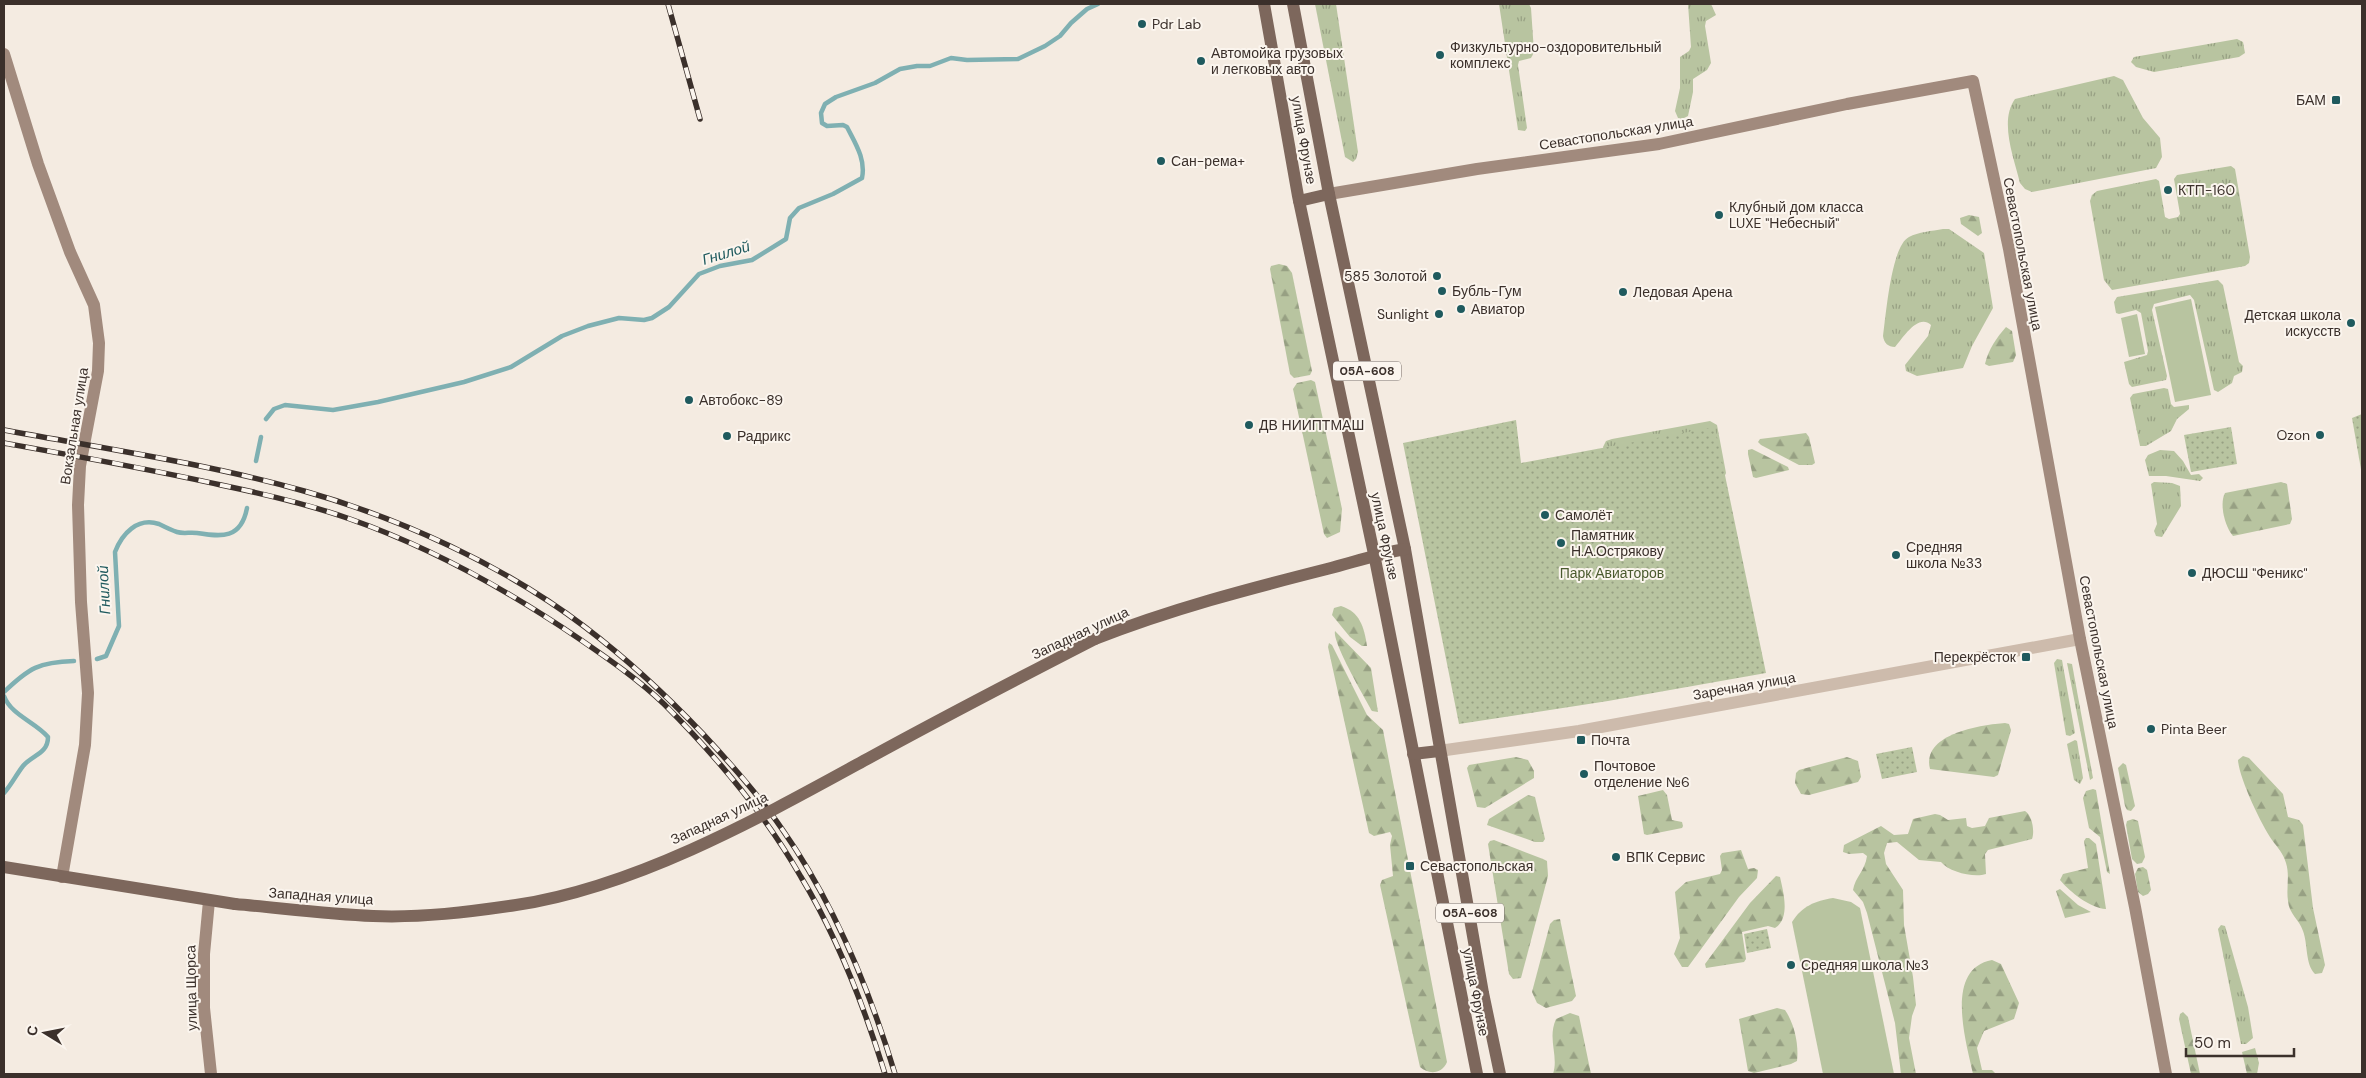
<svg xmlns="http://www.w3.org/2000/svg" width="2366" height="1078" font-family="'DM Sans',sans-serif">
<defs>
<pattern id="grass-tufts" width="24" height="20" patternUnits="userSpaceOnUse" patternTransform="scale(1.25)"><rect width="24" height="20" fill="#b8c4a0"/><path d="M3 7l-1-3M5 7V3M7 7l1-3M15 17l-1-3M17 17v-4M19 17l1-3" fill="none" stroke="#97a083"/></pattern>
<pattern id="forest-firs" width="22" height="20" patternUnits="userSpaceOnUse" patternTransform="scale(1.25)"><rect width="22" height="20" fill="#b8c4a0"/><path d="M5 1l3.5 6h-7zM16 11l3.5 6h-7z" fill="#97a083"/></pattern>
<pattern id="park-dots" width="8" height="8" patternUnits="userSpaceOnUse" patternTransform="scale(1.25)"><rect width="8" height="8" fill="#b8c4a0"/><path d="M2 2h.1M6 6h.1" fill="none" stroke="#97a083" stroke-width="1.8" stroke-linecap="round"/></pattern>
</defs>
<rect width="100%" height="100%" fill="#f4ebe1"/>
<g fill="url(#grass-tufts)">
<polygon points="1315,4 1336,4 1358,152 1356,159 1353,162 1345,157"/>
<polygon points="1499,4 1529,4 1531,8 1534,52 1531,58 1519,61 1518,65 1527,128 1525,131 1518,130"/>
<polygon points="1688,4 1711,4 1716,15 1706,21 1705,26 1711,63 1707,70 1693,79 1693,92 1688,116 1682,119 1678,118 1675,111 1680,88 1680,57 1689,51 1691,47"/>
<polygon points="2237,39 2243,42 2245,53 2239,57 2154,72 2136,67 2131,62 2134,57"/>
<path d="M 2114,76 L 2123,80 L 2143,118 L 2160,138 L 2162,157 L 2156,168 L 2032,192 L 2025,189 L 2020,183 C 2014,158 1999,121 2015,99 Z"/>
<polygon points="2231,166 2235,169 2250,257 2249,263 2245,266 2112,290 2104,280 2090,201 2092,195 2097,191 2156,179 2159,181 2165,217 2169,219 2178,217 2180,214 2174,179 2177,175"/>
<path d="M 1943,229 L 1949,229 L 1984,253 L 1993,308 L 1972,346 L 1963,368 L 1917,376 L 1906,371 L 1905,365 L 1928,336 L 1931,325 C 1918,313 1903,338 1895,347 C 1888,347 1884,343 1883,336 C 1886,316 1891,246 1909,237 C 1918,232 1932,231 1943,229 Z"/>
<polygon points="2218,280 2223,285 2239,362 2243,366 2242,372 2234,376 2232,383 2218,392 2214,390 2194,300 2190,295 2154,304 2152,310 2167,376 2166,380 2132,387 2129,384 2124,362 2147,355 2148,351 2141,313 2136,310 2119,314 2116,313 2114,302 2117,297"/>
<polygon points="2164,388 2168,389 2171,404 2174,407 2189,405 2189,409 2177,419 2171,431 2146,446 2140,446 2130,398 2133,394"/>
<polygon points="1710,421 1717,425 1726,473 1723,480 1604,451 1603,447 1606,441 1612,439"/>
<polygon points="2160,450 2174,451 2183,461 2191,475 2199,474 2203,478 2200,481 2166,476 2149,476 2145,460 2148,455"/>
<polygon points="2154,482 2172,483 2180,486 2181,506 2162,537 2156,536 2154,531 2157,524 2151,484"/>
<polygon points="2057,659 2062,660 2075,733 2070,736 2066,735 2054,663"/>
<polygon points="2067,663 2072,664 2093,778 2090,780"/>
<polygon points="2075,740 2077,741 2083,778 2080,784 2074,780 2067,744"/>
<polygon points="2221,925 2225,926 2248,1007 2253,1038 2246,1044 2241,1044 2218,929"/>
</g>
<g fill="url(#forest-firs)">
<polygon points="1969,215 1979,217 1982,233 1978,236 1961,224 1960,218"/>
<polygon points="1279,264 1287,266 1292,273 1312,371 1310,375 1294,378 1290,374 1270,269 1271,266"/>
<path d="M 2006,327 L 2012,331 L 2016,355 L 2013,362 L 1989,366 L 1985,364 C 1988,350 1997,337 2006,327 Z"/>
<polygon points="1311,380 1315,382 1342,509 1340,532 1327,538 1324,534 1293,389 1297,383"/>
<polygon points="1806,433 1809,437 1815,463 1812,465 1799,465 1761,445 1758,442 1760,439"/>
<polygon points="1752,449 1788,467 1789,470 1756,478 1753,477 1748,454 1748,450"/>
<path d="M 2281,482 L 2287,484 L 2292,519 L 2290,524 L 2233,536 C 2225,527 2219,504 2225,493 Z"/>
<path d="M 1341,606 C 1360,612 1364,627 1367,646 L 1362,646 L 1350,637 L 1332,615 L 1334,608 Z"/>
<path d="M 1335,631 L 1371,668 L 1378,712 L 1372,711 C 1365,698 1332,642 1335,631 Z"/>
<path d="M 1329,643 L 1332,645 L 1367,715 L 1383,730 L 1447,1062 C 1442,1074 1429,1075 1420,1067 L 1380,885 L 1382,880 L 1393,876 L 1390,845 L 1392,836 L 1390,832 L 1374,836 L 1369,833 L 1328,647 Z"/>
<path d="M 2005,723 L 2009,724 L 2011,730 L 1998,775 L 1994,777 L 1930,769 C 1921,734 1980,725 2005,723 Z"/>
<path d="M 2243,756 L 2249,758 L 2283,794 L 2288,817 L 2299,820 L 2303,825 L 2313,908 L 2325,965 L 2322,973 L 2315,974 C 2305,964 2308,944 2303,931 C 2299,919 2289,914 2288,901 C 2286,888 2290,876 2286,863 C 2283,853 2278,848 2272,840 C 2261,824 2239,778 2238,760 Z"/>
<polygon points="1516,757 1528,760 1534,771 1534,778 1485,808 1477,807 1467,768 1469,765"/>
<polygon points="1847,757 1858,761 1861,777 1858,782 1809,795 1801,794 1795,783 1796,773 1799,770"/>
<polygon points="2123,763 2126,765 2135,806 2131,811 2127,810 2125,806 2118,768"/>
<polygon points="2093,789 2096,790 2110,874 2107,872 2100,837 2089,828 2083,798 2086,791"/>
<polygon points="1663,790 1667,795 1672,820 1682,822 1683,826 1682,828 1647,835 1644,834 1638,796"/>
<polygon points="1528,795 1535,797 1545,839 1543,842 1535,842 1487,825 1489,819"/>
<path d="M 2025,811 C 2032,815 2035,831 2032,839 L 1988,850 L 1985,854 L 1986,874 C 1974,878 1949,872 1941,862 L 1919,860 L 1897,842 L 1887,843 L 1884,853 L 1886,864 L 1903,890 L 1904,925 L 1913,977 L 1916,1005 L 1912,1016 L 1909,1038 L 1916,1074 L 1901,1074 L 1895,1023 L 1867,913 L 1863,902 L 1853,890 C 1855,877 1865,871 1867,856 L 1863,853 L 1849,854 L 1843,852 L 1844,845 L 1881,826 L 1894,835 L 1908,834 L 1913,819 L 1935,814 L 1940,815 L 1948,820 L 1966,818 L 1967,826 L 1972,828 L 1985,826 L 1989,818 Z"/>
<polygon points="2133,819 2138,821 2145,857 2142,863 2137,864 2132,859 2126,825 2127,821"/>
<path d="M 2086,838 L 2089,838 L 2096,844 L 2106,909 C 2090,908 2070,892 2060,880 L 2063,874 L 2088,868 L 2084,841 Z"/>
<polygon points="1494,840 1543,859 1547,861 1548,876 1521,978 1513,979 1509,974 1488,844 1490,841"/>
<polygon points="1741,850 1748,869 1754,868 1758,870 1757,878 1739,897 1688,967 1682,967 1674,954 1680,938 1675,892 1686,882 1720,874 1722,870 1720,856 1722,853"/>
<polygon points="2143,867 2147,870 2151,890 2148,894 2143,896 2138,892 2135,874 2138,868"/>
<path d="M 1776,876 L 1780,877 C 1783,891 1791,918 1775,928 L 1768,926 L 1742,932 L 1746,959 L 1744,962 L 1706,968 L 1705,964 L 1750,903 Z"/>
<polygon points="2060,889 2078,905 2091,912 2065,918 2056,891"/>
<polygon points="1560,919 1576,996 1572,1001 1546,1008 1537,1003 1532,992 1550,924 1554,920"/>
<path d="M 1992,960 L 2001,964 L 2019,1003 L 2014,1019 L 1984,1031 L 1977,1048 L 1982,1070 L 1992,1070 L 1996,1074 L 1973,1074 C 1966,1041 1944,969 1992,960 Z"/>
<path d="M 1777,1008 L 1785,1010 C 1794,1023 1799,1044 1797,1061 L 1791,1064 L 1754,1073 L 1748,1071 L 1739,1019 Z"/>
<polygon points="2183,1012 2188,1017 2200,1074 2191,1074 2179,1019 2180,1014"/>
<path d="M 1570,1013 L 1579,1016 L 1591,1074 L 1553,1074 C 1559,1056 1547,1039 1556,1019 Z"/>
<polygon points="2255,1048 2259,1063 2257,1074 2247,1074 2242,1052"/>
</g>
<g fill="url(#park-dots)">
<polygon points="2362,414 2362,475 2352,418"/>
<polygon points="1516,420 1521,463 1715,427 1766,673 1608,701 1459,724 1403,443"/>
<polygon points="2231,427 2237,464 2191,472 2184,435"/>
<polygon points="1912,747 1917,772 1882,779 1876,754"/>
<polygon points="1767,929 1771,948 1747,953 1744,934"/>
</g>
<g fill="#b8c4a0">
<polygon points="2191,299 2211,395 2175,402 2155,307"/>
<polygon points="2137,314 2145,354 2129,357 2121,318"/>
<path d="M 1833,898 L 1851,902 L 1860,908 L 1894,1074 L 1823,1074 L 1792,922 C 1802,906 1815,901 1833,898 Z"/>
</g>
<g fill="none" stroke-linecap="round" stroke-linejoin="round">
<g stroke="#7fb0b2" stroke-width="4.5">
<path d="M 266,419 L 274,409 L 285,405 L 333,410 L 378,402 L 464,382 L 511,367 L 562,336 L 588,326 L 619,318 L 644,320 L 652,318 L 669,307 L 699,274 L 720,266 L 752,260 L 786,239 L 790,218 L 799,208 L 833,194 L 862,178 C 866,159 855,143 847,127 L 843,125 L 827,126 L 822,123 L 821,113 L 825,104 L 836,97 L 875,83 L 900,69 L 917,66 L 930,66 L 951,58 L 967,60 L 1018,59 L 1045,46 L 1060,36 L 1071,23 L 1087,9 L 1098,4"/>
<polyline points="256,461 261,437"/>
<path d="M 97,659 L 106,656 L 119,626 L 115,552 C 122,534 137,517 159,524 C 165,527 171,530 177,532 C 183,534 190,532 197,533 C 222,537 241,539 247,508"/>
<path d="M 4,692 C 29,668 39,662 74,661"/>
<path d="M 4,696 C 11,715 35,722 48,737 C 48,754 32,755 23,766 C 16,775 12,784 4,793"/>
</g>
<polyline stroke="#cdbbac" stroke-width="12" points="1439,751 1579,731 2080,639"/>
<g stroke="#a18a7d" stroke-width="12">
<polyline points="4,54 38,164 70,252 94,305 99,343 98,371 80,466 78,505 81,602 88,693 85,745 62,877"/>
<polyline points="1329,194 1477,169 1659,144 1847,104 1973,81 2009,249 2080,639 2135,907 2166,1074"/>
<polyline points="209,901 204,954 204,1008 211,1074"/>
</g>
<g stroke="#7d675c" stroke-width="12">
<polyline points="1264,4 1298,196 1374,554 1477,1074"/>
<polyline points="1293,4 1329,194 1405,549 1483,993 1500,1074"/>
<polyline points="1299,201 1329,194"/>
<path d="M 1095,639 C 1171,609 1248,589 1327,569 C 1354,562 1378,554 1405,549"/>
<polyline points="1413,754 1439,751"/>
<polyline points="4,867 235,904"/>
</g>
<g stroke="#3b302b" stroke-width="5.5">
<g id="rail">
<polyline points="668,4 700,119"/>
<path d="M 4,430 C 102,448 209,464 304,491 C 400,518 505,566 585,627 C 627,659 666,695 703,734 C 731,764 759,795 782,829 C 834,903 869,988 895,1074"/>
<path d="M 4,443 C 76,456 149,469 221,485 C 264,494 308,504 350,519 C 433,548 509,591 581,640 C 610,660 639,680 664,704 C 715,755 765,814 801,877 C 838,938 864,1006 885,1074"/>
</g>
</g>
<use href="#rail" stroke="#fbf5ee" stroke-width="4" stroke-dasharray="11" stroke-linecap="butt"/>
<path stroke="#7d675c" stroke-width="12" d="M 235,904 C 281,908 327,914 373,916 C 421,918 469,912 516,905 C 637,887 763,816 869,758 C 944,717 1019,678 1095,639"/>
</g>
<g fill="#1f5a5e" stroke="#fbf5ee" stroke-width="2">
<circle cx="1142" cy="24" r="5"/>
<circle cx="1440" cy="55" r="5"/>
<circle cx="1201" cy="61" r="5"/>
<rect x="2331" y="95" width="10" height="10" rx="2.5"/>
<circle cx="1161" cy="161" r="5"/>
<circle cx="2168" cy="190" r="5"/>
<circle cx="1719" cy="215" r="5"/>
<circle cx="1437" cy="276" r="5"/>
<circle cx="1442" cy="291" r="5"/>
<circle cx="1623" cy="292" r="5"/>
<circle cx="1461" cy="309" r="5"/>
<circle cx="1439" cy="314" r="5"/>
<circle cx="2351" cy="323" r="5"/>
<circle cx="689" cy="400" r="5"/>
<circle cx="1249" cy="425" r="5"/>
<circle cx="2320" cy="435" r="5"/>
<circle cx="727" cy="436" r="5"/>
<circle cx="1545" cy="515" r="5"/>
<circle cx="1561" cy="543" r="5"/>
<circle cx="1896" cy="555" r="5"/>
<circle cx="2192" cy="573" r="5"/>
<rect x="2021" y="652" width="10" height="10" rx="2.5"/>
<circle cx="2151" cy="729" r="5"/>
<rect x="1576" y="735" width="10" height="10" rx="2.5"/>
<circle cx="1584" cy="774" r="5"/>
<circle cx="1616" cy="857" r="5"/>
<rect x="1405" y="861" width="10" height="10" rx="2.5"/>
<circle cx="1791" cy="965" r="5"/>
</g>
<g text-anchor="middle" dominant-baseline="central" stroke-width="4" stroke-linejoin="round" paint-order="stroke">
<g fill="#fbf5ee" stroke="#756b66" stroke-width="1">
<rect x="1333" y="361.5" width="68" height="19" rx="4"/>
<rect x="1436" y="903.5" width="68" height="19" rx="4"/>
</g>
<g font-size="12" font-weight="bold" fill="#3b302b">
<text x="1367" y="371">05А-608</text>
<text x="1470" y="913">05А-608</text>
</g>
<g font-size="14" fill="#3b302b" stroke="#fbf5ee" text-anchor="start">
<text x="1152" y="24">Pdr Lab</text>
<text x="1450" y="47">Физкультурно-оздоровительный<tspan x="1450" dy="16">комплекс</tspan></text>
<text x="1211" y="53">Автомойка грузовых<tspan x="1211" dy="16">и легковых авто</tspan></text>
<text x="2326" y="100" text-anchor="end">БАМ</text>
<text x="1171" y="161">Сан-рема+</text>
<text x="2178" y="190">КТП-160</text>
<text x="1729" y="207">Клубный дом класса<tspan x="1729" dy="16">LUXE "Небесный"</tspan></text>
<text x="1427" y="276" text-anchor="end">585 Золотой</text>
<text x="1452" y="291">Бубль-Гум</text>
<text x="1633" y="292">Ледовая Арена</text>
<text x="1471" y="309">Авиатор</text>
<text x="1429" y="314" text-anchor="end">Sunlight</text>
<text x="2341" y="315" text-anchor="end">Детская школа<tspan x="2341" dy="16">искусств</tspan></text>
<text x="699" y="400">Автобокс-89</text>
<text x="1259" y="425">ДВ НИИПТМАШ</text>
<text x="2310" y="435" text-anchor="end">Ozon</text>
<text x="737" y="436">Радрикс</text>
<text x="1555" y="515">Самолёт</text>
<text x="1571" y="535">Памятник<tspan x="1571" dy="16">Н.А.Острякову</tspan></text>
<text x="1906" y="547">Средняя<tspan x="1906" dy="16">школа №33</tspan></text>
<text x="2202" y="573">ДЮСШ "Феникс"</text>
<text x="2016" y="657" text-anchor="end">Перекрёсток</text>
<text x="2161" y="729">Pinta Beer</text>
<text x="1591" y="740">Почта</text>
<text x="1594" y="766">Почтовое<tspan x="1594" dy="16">отделение №6</tspan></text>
<text x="1626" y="857">ВПК Сервис</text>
<text x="1420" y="866">Севастопольская</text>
<text x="1801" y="965">Средняя школа №3</text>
</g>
<g font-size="14" fill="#3b302b" stroke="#fbf5ee">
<text transform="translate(1616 133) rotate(-9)">Севастопольская улица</text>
<text transform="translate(1304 140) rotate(80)">улица Фрунзе</text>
<text transform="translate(2023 254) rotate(79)">Севастопольская улица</text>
<text transform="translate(74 426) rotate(-81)">Вокзальная улица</text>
<text transform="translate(1385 536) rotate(78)">улица Фрунзе</text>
<text transform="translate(1080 633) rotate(-25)">Западная улица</text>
<text transform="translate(2099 652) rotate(79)">Севастопольская улица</text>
<text transform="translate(1744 686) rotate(-10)">Заречная улица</text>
<text transform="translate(719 818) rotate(-25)">Западная улица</text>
<text transform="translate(321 896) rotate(4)">Западная улица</text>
<text transform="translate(191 988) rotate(-91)">улица Щорса</text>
<text transform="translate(1476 992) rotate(79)">улица Фрунзе</text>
</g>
<g font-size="14" fill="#4a5a2e" stroke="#fbf5ee">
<text x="1612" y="573">Парк Авиаторов</text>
</g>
<g font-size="15" font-style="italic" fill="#1f5a5e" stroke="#fbf5ee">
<text transform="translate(726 253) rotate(-17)">Гнилой</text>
<text transform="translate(104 590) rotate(-93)">Гнилой</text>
</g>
</g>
<rect width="2366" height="1078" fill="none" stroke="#3b302b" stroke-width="10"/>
<g transform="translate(45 1033) rotate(280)" stroke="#fbf5ee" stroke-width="4" paint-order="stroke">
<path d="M0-4L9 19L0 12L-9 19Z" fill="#3b302b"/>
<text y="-8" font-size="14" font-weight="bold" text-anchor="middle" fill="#3b302b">С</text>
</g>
<path d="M2186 1048v8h108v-8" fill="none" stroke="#3b302b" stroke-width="2.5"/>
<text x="2194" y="1048" font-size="15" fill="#3b302b" stroke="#fbf5ee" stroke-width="4" paint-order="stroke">50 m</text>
</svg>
